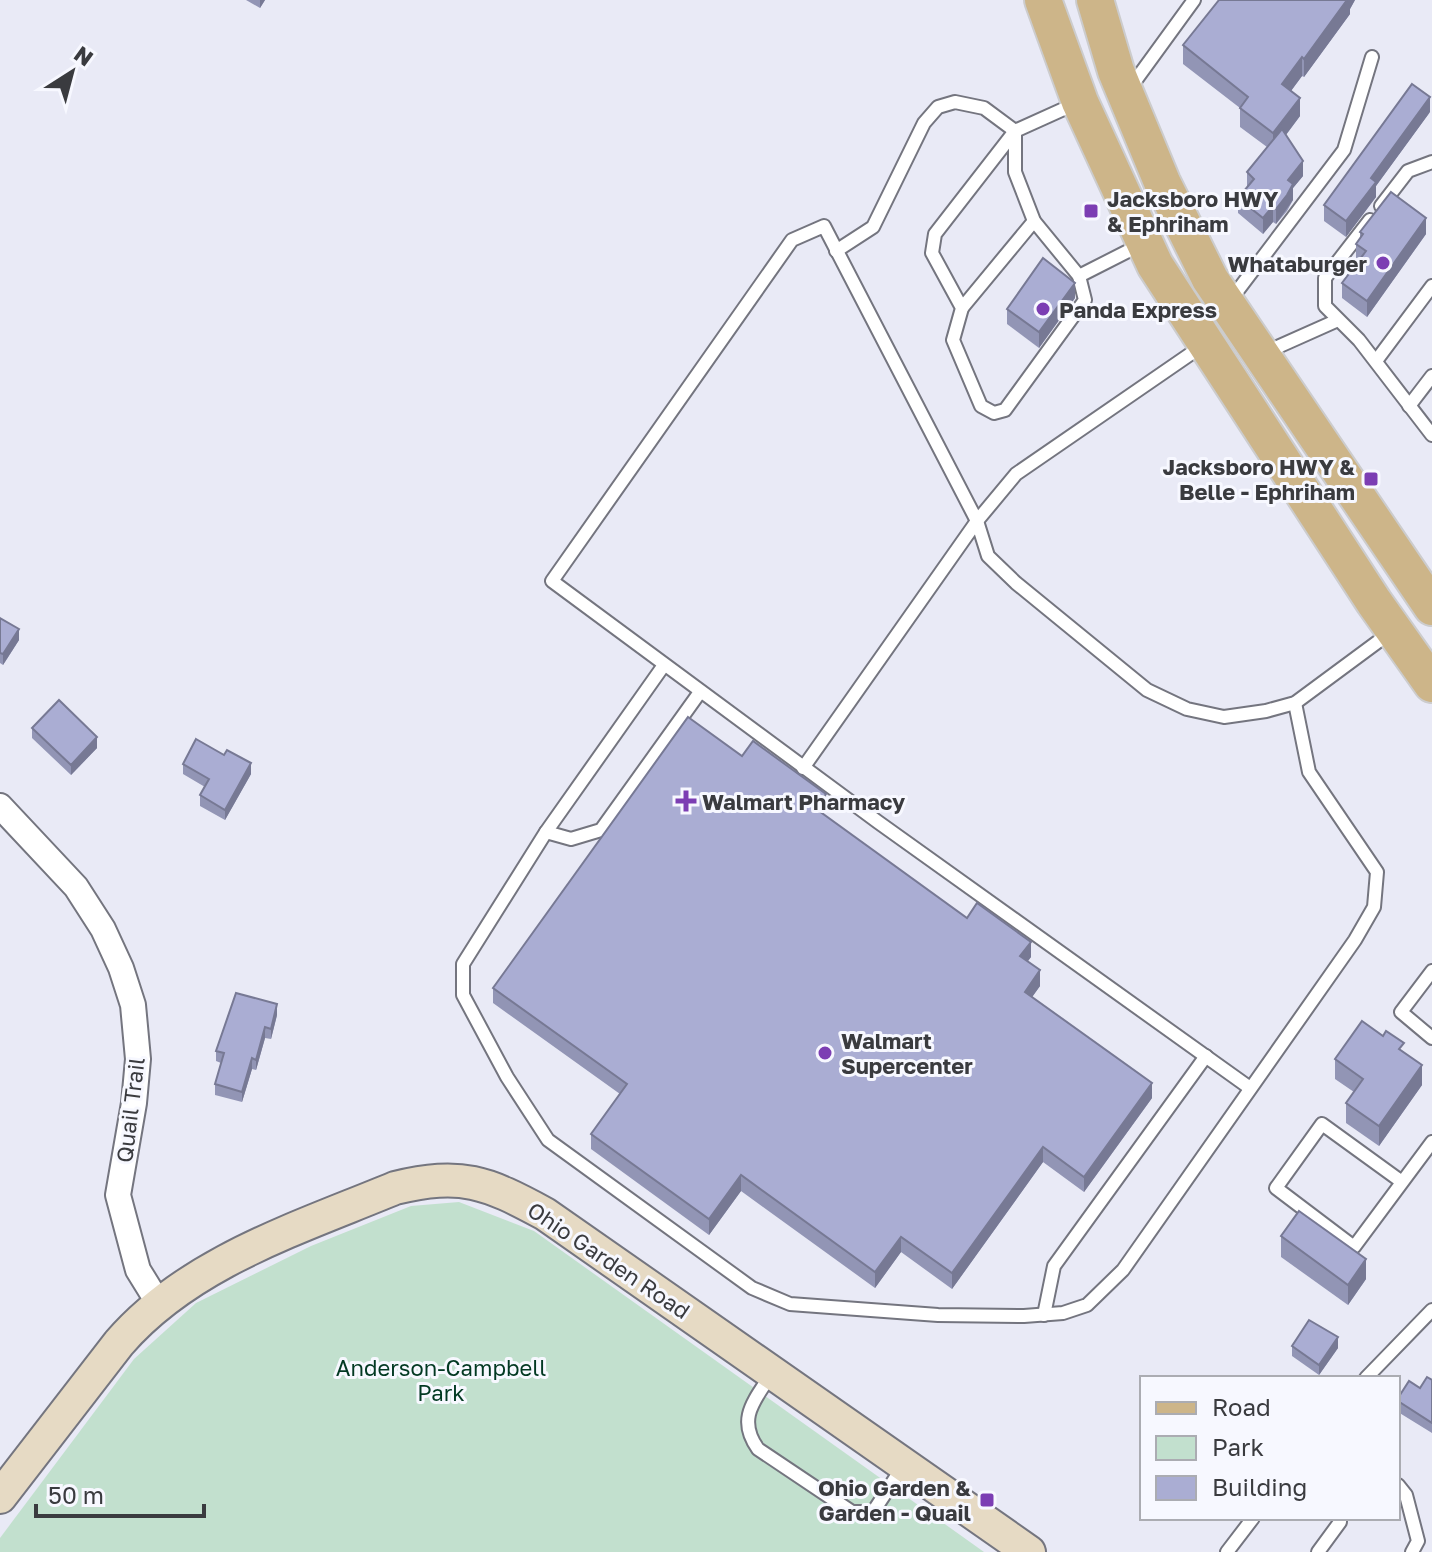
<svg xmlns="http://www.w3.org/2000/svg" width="1432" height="1552" font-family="'Golos Text',sans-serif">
<rect width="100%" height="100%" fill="#e9eaf6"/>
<polygon fill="#c2e0ce" points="459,1202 534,1231 984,1552 0,1552 0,1538 134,1359 196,1303 311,1246 411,1206"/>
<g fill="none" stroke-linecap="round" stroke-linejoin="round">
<g stroke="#74757f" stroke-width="16">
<g id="lane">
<polyline points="1130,88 1194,0"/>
<polyline points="1015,131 1015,172 1034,221 1079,276 1085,300 1005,410 994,413 981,406 953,340 962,308 932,253 935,234 1015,131 1077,103"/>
<polyline points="1381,206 1408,171 1432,162"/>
<polyline points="1370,220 1325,278 1325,306 1359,340 1432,435"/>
<polyline points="836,251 873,227 924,123 938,107 955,102 984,108 1015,131"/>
<polyline points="1079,276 1140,245"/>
<polyline points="1229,302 1344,150 1372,57"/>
<polyline points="962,308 1034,221"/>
<polyline points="1264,353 1338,320"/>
<polyline points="1376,361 1432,286"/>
<polyline points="1409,406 1432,376"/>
<polyline points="664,665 546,832 463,964 463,995 507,1077 548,1140 752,1288 790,1304 938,1315 1024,1316 1063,1313 1087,1305 1123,1270 1355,940 1374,907 1377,872 1309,772 1295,703"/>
<polyline points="803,768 977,521 1016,474 1202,346"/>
<polyline points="546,832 571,839 601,830 700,692"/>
<polyline points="1432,971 1401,1012 1432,1038"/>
<polyline points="1250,1088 878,822 552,581 792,240 824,226 977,521 988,556 1016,583 1147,690 1187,709 1224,717 1266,711 1295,703 1391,632"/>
<polyline points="1402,1182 1322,1124 1276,1188 1354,1247 1432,1142"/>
<polyline points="1044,1315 1054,1266 1206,1056"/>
<path d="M 772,1373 C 755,1400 736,1418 758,1449 L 852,1512 L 873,1512 L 904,1465"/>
<polyline points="1366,1378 1432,1310"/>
<polyline points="1398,1485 1406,1495 1418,1541 1412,1552"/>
<polyline points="1227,1552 1253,1518"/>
<polyline points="1318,1552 1340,1522 1340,1518"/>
</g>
</g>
<g stroke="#74757f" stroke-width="28">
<polyline id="street" points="0,806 76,887 103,929 121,968 133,1005 138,1059 134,1103 118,1195 138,1270 159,1304"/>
</g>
<g stroke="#74757f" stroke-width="36">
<path id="secondary" d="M 0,1497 L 119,1343 C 189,1262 299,1228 395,1188 C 462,1172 486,1182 545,1214 L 1029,1552"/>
</g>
<g stroke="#cccccd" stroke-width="40">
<g id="primary">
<polyline points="1043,0 1080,102 1155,265 1374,602 1432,684"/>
<polyline points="1095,0 1116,71 1162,182 1210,279 1432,607"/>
</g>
</g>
<use href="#lane" stroke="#fff" stroke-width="12"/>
<use href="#street" stroke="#fff" stroke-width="24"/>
<use href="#secondary" stroke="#e6dac4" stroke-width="32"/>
<use href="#primary" stroke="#cdb589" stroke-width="36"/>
</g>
<g fill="#9295b5">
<polygon points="246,0 265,0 260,8"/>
<polygon points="1355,0 1350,9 1350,14 1304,77 1302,76 1291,91 1300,116 1286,135 1303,176 1293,188 1293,200 1287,211 1276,224 1273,222 1263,234 1238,213 1238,198 1247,188 1247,172 1267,147 1240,127 1240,108 1183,64 1183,45"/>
<polygon points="1430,112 1376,186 1376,197 1346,237 1324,221 1324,205"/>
<polygon points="1360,232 1426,234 1367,317 1342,298 1342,283 1358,261 1356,259 1356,244 1360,239"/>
<polygon points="1075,298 1039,348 1007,324 1007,309"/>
<polygon points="0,618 19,640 3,665 0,663"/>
<polygon points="32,728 97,748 71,775 32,738"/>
<polygon points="183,764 251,774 225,820 200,806 200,795 205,787 183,774"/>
<polygon points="826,809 823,814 967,918 1031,957 1028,961 1040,986 1032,997 1152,1098 1084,1192 1043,1162 952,1289 901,1252 875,1288 741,1191 709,1235 591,1149 591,1134 620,1094 493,1003 493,988"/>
<polygon points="277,1015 271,1039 265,1038 256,1070 252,1069 242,1102 215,1095 215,1084 221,1063 216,1061 216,1051"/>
<polygon points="1404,1052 1422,1085 1379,1146 1346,1123 1346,1103 1354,1092 1335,1079 1335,1059"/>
<polygon points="1281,1236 1366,1279 1348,1305 1281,1257"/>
<polygon points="1292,1346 1338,1348 1319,1375 1292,1356"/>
<polygon points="1432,1380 1432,1433 1398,1412 1398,1398 1420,1388"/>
</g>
<g fill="#777994">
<polygon points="260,0 265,0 260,8"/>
<polygon points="1347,0 1355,0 1350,9 1350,14 1304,77 1304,59"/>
<polygon points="1302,57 1302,76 1282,103 1282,84"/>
<polygon points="1430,97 1430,112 1376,186 1376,197 1346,237 1346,221 1371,178"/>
<polygon points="1300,98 1300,116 1273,152 1273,133"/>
<polygon points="1303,161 1303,176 1293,188 1293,200 1276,224 1276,209 1288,180"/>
<polygon points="1273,206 1273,222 1263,234 1263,218"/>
<polygon points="1426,218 1426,234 1367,317 1367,301"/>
<polygon points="1075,283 1075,298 1039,348 1039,332"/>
<polygon points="19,629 19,640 3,665 3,654"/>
<polygon points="97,737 97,748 71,775 71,765"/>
<polygon points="251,763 251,774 225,820 225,810"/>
<polygon points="826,794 826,809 815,824 815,808"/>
<polygon points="1031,942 1031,957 1020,971 1020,956"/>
<polygon points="1040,970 1040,986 1025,1007 1025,992"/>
<polygon points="277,1004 277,1015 271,1039 271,1029"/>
<polygon points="265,1027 265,1038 256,1070 256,1060"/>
<polygon points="252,1058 252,1069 242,1102 242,1092"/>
<polygon points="1422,1065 1422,1085 1379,1146 1379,1126"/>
<polygon points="1152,1083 1152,1098 1084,1192 1084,1177"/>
<polygon points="1043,1147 1043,1162 952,1289 952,1273"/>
<polygon points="741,1175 741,1191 709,1235 709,1219"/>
<polygon points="901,1237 901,1252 875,1288 875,1272"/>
<polygon points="1366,1259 1366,1279 1348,1305 1348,1285"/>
<polygon points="1338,1337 1338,1348 1319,1375 1319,1365"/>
</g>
<g fill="#aaadd3" stroke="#777994" stroke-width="2">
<polygon points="1219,0 1347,0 1304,59 1302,57 1282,84 1300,98 1273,133 1240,108 1248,97 1183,45"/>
<polygon points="1412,84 1430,97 1371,178 1376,182 1346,221 1324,205"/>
<polygon points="1282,129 1303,161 1288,180 1293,184 1287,195 1276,209 1273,206 1263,218 1238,198 1254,179 1247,172"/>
<polygon points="1391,192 1426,218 1367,301 1342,283 1366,251 1356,244 1363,234 1360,232"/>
<polygon points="1043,258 1075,283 1039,332 1007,309"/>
<polygon points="0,618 19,629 3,654 0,653"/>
<polygon points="59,700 97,737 71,765 32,728"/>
<polygon points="688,717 742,756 753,741 826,794 815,808 967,918 977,903 1031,942 1020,956 1040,970 1025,992 1152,1083 1084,1177 1043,1147 952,1273 901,1237 875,1272 741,1175 709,1219 591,1134 627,1084 493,988"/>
<polygon points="196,739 224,755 227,750 251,763 225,810 200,795 209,779 183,764"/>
<polygon points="236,993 277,1004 271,1029 265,1027 256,1060 252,1058 242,1092 215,1084 224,1053 216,1051"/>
<polygon points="1362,1021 1383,1036 1386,1031 1404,1043 1399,1049 1422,1065 1379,1126 1346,1103 1363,1079 1335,1059"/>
<polygon points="1299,1211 1366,1259 1348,1285 1281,1236"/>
<polygon points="1309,1320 1338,1337 1319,1365 1292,1346"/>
<polygon points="1427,1377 1432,1380 1432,1423 1398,1401 1398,1398 1409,1381 1420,1388"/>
</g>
<g fill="#7c3eb3" stroke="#f7f8ff" stroke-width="3">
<rect x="1083" y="203" width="16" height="16" rx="4"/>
<circle cx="1383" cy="263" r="8"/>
<circle cx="1043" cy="309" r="8"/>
<rect x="1363" y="471" width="16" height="16" rx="4"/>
<path d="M682 789h8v8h8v8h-8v8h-8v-8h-8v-8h8z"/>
<circle cx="825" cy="1053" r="8"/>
<rect x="979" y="1492" width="16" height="16" rx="4"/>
</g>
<g text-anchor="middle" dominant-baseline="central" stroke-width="6" stroke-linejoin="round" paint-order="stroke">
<g font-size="22" font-weight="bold" fill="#3a3b3f" stroke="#f7f8ff" text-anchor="start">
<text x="1107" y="198">Jacksboro HWY<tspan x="1107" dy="25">&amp; Ephriham</tspan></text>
<text x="1367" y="263" text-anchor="end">Whataburger</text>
<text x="1059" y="309">Panda Express</text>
<text x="1355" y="466" text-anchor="end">Jacksboro HWY &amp;<tspan x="1355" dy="25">Belle - Ephriham</tspan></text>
<text x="702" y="801">Walmart Pharmacy</text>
<text x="841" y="1040">Walmart<tspan x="841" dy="25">Supercenter</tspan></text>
<text x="971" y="1487" text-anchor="end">Ohio Garden &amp;<tspan x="971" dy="25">Garden - Quail</tspan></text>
</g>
<g font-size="22" fill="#3a3b3f" stroke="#f7f8ff">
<text transform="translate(130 1110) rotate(-83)">Quail Trail</text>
<text transform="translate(609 1260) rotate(34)">Ohio Garden Road</text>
</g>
<g font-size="22" fill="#023922" stroke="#f7f8ff">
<text x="441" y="1367">Anderson-Campbell<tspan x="441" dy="25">Park</tspan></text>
</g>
</g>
<rect x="1140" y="1376" width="260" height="144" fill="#f7f8ff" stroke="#abacb2" stroke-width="2"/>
<rect x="1156" y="1402" width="40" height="12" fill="#cdb589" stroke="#abacb2" stroke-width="2"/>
<text x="1212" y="1416" font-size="24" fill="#3a3b3f">Road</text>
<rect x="1156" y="1436" width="40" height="24" fill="#c2e0ce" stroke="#abacb2" stroke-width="2"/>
<text x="1212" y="1456" font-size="24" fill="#3a3b3f">Park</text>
<rect x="1156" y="1476" width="40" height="24" fill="#aaadd3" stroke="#abacb2" stroke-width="2"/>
<text x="1212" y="1496" font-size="24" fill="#3a3b3f">Building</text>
<g transform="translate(72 72) rotate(36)" stroke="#f7f8ff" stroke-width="6" paint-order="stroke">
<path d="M0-6L14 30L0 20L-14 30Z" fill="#3a3b3f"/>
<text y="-12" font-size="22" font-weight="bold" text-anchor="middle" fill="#3a3b3f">N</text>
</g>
<path d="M36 1504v12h168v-12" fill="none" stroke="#3a3b3f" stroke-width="4"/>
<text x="48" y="1504" font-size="24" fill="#3a3b3f" stroke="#f7f8ff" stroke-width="6" paint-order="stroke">50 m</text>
</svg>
